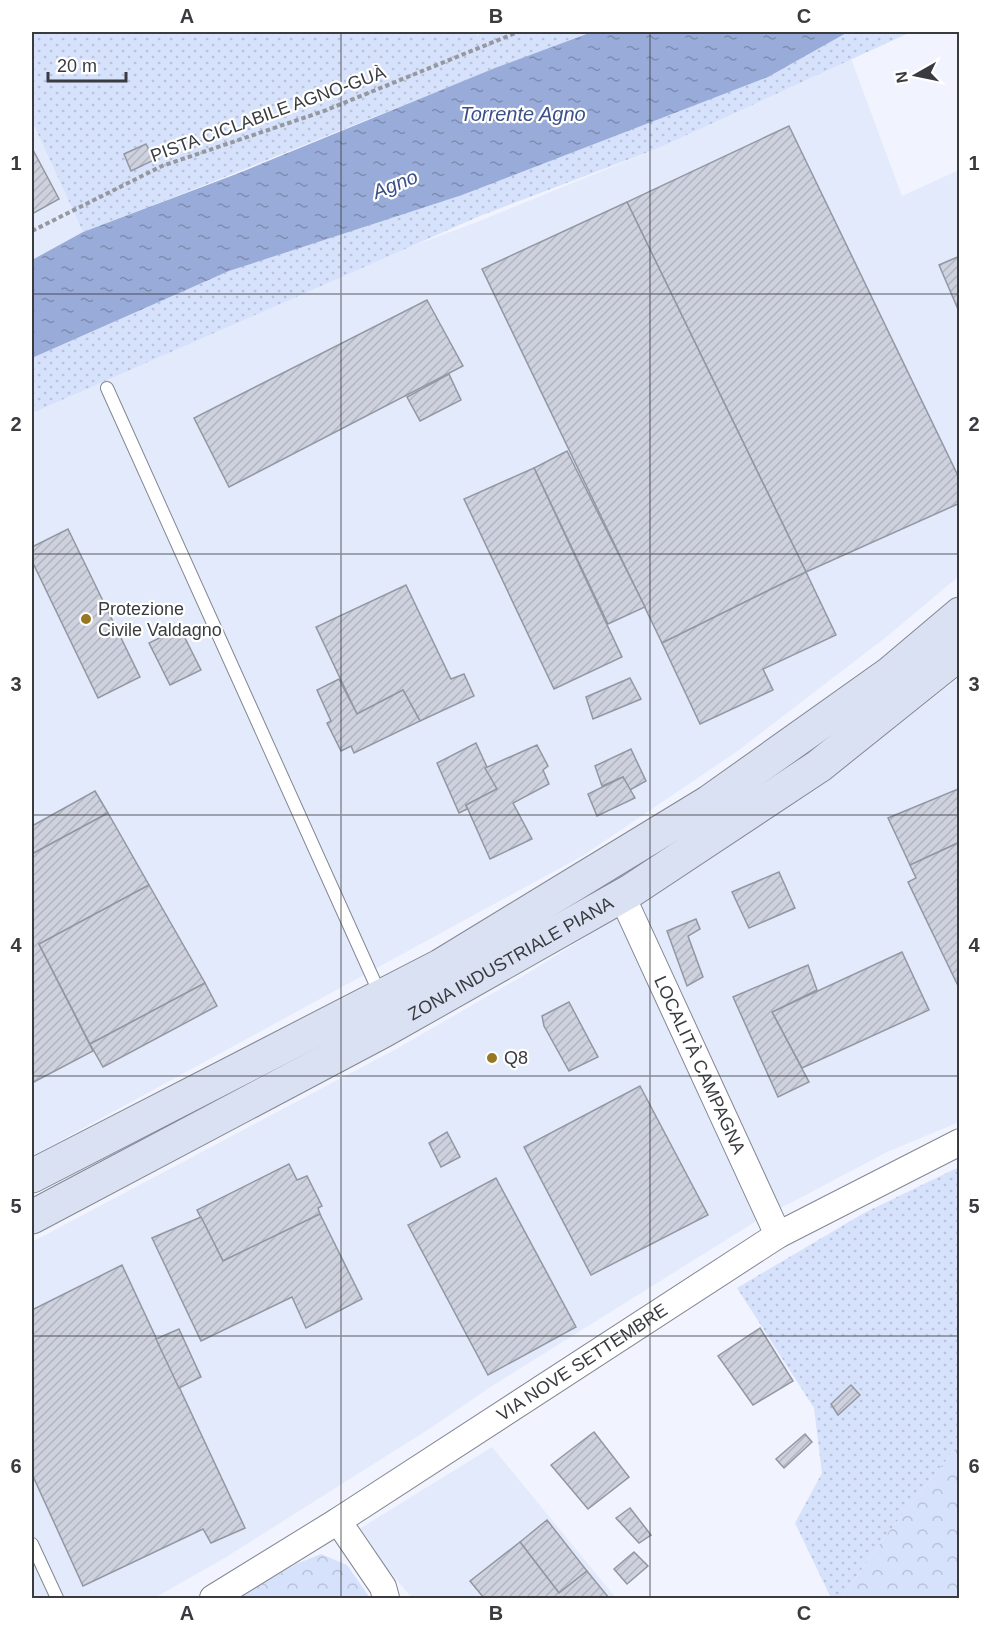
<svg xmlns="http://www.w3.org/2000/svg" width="991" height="1630" font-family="Helvetica,sans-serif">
<defs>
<pattern id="grass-dots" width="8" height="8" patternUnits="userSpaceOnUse" patternTransform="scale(1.5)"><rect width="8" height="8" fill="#d6e1fb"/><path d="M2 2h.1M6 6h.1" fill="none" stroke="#b8c2d8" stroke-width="1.8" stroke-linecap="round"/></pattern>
<pattern id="forest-crowns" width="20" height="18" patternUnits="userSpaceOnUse" patternTransform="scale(1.5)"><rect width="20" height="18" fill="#d6e1fb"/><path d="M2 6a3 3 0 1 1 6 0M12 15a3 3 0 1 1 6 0" fill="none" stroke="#b8c2d8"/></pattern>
<pattern id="water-ripples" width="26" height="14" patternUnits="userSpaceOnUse" patternTransform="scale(1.5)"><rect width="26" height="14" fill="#99abd8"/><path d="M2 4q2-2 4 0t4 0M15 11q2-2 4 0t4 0" fill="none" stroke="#7e8cb1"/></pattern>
<pattern id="building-hatch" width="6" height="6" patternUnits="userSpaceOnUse" patternTransform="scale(1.5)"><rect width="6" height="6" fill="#ced2de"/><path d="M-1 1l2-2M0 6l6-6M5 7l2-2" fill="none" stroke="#b2b5c0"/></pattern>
</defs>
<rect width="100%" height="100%" fill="#f1f4fe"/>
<g fill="#e2eafc">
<polygon points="850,56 902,196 959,170 959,576 890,634 739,750 584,855 32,1156 32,412 238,311 477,222 656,149"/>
<polygon points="32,121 83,232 32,260"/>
<polygon points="959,678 959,1122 887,1152 758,1220 492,1386 429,1429 223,1559 154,1598 32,1598 32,1242 398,1048 533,970 710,859 853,760"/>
<polygon points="492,1447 616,1598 412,1598 356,1531"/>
</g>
<g fill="url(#grass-dots)">
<path d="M 32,32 L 475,32 L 477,35 L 485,32 L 592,32 C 421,95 254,168 83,232 L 32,121 Z"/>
<polygon points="848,32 911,32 656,149 480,216 32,413 32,358 229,271 768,77"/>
<polygon points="959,1167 959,1444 887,1534 841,1598 831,1598 795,1523 822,1473 814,1408 737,1288 864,1213"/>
</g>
<g fill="url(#forest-crowns)">
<polygon points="959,1444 959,1598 841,1598 887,1534"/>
<polygon points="321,1554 347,1565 370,1598 238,1598 296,1564"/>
</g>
<polygon fill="url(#water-ripples)" points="592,32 848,32 768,77 462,195 229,271 32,358 32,260 83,232 239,173 495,68"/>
<g fill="url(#building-hatch)" stroke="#9397a2" stroke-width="1.5">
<polygon points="789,126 960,480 960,503 806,572 627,202"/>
<polygon points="146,144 154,160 131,171 124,154"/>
<polygon points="32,148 59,199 32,214"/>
<polygon points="627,202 806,572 662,643 482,269"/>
<polygon points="960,256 960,314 939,265"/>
<polygon points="427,300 463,366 229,487 194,418"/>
<polygon points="449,374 461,400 420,421 407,397"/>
<polygon points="567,451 645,607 608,624 534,468"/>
<polygon points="534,468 622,657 554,689 464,499"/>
<polygon points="68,529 140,677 98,698 32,561 32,547"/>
<polygon points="806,572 836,635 763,669 773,690 700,724 662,643"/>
<polygon points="406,585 451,679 464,674 474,696 420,721 403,690 357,714 316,627"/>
<polygon points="180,628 201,670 170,685 149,643"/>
<polygon points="630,678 641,699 593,719 586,697"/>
<polygon points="339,679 357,714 403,690 420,721 354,753 351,746 341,751 327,723 331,721 317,690"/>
<polygon points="476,743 497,789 466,805 467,809 459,813 437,763"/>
<polygon points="537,745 548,766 543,770 549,784 513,803 532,839 490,859 466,805 497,789 485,768"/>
<polygon points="631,749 646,781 630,790 623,777 602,786 595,766"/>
<polygon points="623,777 635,798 597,816 588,794"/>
<polygon points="958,789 960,842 910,865 888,818"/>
<polygon points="95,791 108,813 32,854 32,826"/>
<polygon points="108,813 149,885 39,944 93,1051 32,1083 32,854"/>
<polygon points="960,842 960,990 908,882 916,878 910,865"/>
<polygon points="779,872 795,908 749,928 732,892"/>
<polygon points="149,885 205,983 90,1044 39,944"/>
<polygon points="696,919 700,929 688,936 703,977 687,986 667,931"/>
<polygon points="902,952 929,1010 802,1068 772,1012"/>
<polygon points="808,965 817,990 772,1012 809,1082 778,1097 733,997"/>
<polygon points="205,983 217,1006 103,1067 90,1044"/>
<polygon points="569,1002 598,1057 569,1071 544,1026 542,1016"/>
<polygon points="640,1086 708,1215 591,1275 524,1147"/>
<polygon points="447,1132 460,1157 441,1167 429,1143"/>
<polygon points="289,1164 297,1180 307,1176 322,1206 318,1208 320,1214 223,1261 197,1210"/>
<polygon points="496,1178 576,1327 488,1375 408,1225"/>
<polygon points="320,1214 362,1299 306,1328 292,1297 201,1341 152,1238 201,1217 223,1261"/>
<polygon points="122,1265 245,1528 211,1543 203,1529 83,1586 32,1474 32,1310"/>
<polygon points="760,1328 793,1381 753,1405 718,1356"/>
<polygon points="179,1329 201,1377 179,1388 156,1339"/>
<polygon points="851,1385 860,1395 838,1415 831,1404"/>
<polygon points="594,1432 629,1477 588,1509 551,1465"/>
<polygon points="805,1434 812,1442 784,1468 776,1459"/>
<polygon points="630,1508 651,1535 639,1543 616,1518"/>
<polygon points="547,1520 587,1571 559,1593 520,1542"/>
<polygon points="520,1542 559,1593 587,1571 609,1598 484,1598 470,1581"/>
<polygon points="634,1552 648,1566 627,1584 614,1569"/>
</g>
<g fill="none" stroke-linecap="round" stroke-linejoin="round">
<g stroke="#838792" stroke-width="14">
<g id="lane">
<polyline points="107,388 380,994"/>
<polyline points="32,1544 57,1598"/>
</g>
</g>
<g stroke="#838792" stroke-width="28">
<g id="street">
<path id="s1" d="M 622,896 L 778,1235"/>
<polyline points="338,1521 383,1587 386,1598"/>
<path id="s2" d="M 213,1598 L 338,1521 L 778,1235 L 960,1142"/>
</g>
</g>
<g stroke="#838792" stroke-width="35">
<g id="secondary">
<polyline points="32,1176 440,966 709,802 889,674 960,614"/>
<path id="s3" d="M 32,1217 L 383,1031 L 632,890 L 819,766 L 960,653"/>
</g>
</g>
<polyline stroke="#9698a0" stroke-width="4" stroke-dasharray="4.5 3" stroke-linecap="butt" points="32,231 162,166 324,111 518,32"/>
<use href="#lane" stroke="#fff" stroke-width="12"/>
<use href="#street" stroke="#fff" stroke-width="26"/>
<use href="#secondary" stroke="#dae1f3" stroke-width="33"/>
</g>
<path fill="none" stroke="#393b3f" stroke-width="1.5" stroke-opacity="0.55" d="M 341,32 L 341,1598M 650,32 L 650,1598M 32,294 L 960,294M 32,554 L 960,554M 32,815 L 960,815M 32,1076 L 960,1076M 32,1336 L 960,1336"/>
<g fill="#977720" stroke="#fff" stroke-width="2">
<circle cx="86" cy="619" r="6"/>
<circle cx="492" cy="1058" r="6"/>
</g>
<g text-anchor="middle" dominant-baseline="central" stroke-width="4.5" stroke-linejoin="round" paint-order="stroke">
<g font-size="18" fill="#393b3f" stroke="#fff">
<text transform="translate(268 114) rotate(-20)">PISTA CICLABILE AGNO-GUÀ</text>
<text stroke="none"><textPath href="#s3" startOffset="544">ZONA INDUSTRIALE PIANA</textPath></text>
<text stroke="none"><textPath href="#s1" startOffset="186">LOCALITÀ CAMPAGNA</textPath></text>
<text stroke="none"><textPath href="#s2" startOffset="438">VIA NOVE SETTEMBRE</textPath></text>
</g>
<g font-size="18" fill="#393b3f" stroke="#fff" text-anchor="start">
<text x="98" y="609">Protezione<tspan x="98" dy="21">Civile Valdagno</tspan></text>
<text x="504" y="1058">Q8</text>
</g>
<g font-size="20" font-style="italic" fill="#3b4f89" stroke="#fff">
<text x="523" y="114">Torrente Agno</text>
<text transform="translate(395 184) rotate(-22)">Agno</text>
</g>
</g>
<rect width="991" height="1630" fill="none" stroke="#ffffff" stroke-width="66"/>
<g transform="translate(916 75) rotate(261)" stroke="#ffffff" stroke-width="4.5" paint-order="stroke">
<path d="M0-4.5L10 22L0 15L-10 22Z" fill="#393b3f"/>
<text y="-9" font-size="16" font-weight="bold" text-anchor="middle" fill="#393b3f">N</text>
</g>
<path d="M48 72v9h78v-9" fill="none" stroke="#393b3f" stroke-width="3"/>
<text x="57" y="72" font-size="18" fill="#393b3f" stroke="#ffffff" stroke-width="4.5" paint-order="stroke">20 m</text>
<rect x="33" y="33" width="925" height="1564" fill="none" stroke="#393b3f" stroke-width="2"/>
<g font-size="20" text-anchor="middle" font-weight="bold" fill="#393b3f">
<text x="187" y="23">A</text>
<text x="496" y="23">B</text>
<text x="804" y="23">C</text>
<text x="16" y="170">1</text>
<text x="974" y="170">1</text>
<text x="16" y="431">2</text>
<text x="974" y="431">2</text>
<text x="16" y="691">3</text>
<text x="974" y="691">3</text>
<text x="16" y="952">4</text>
<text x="974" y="952">4</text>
<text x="16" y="1213">5</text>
<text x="974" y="1213">5</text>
<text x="16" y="1473">6</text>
<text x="974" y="1473">6</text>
<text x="187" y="1620">A</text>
<text x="496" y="1620">B</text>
<text x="804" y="1620">C</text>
</g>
</svg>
